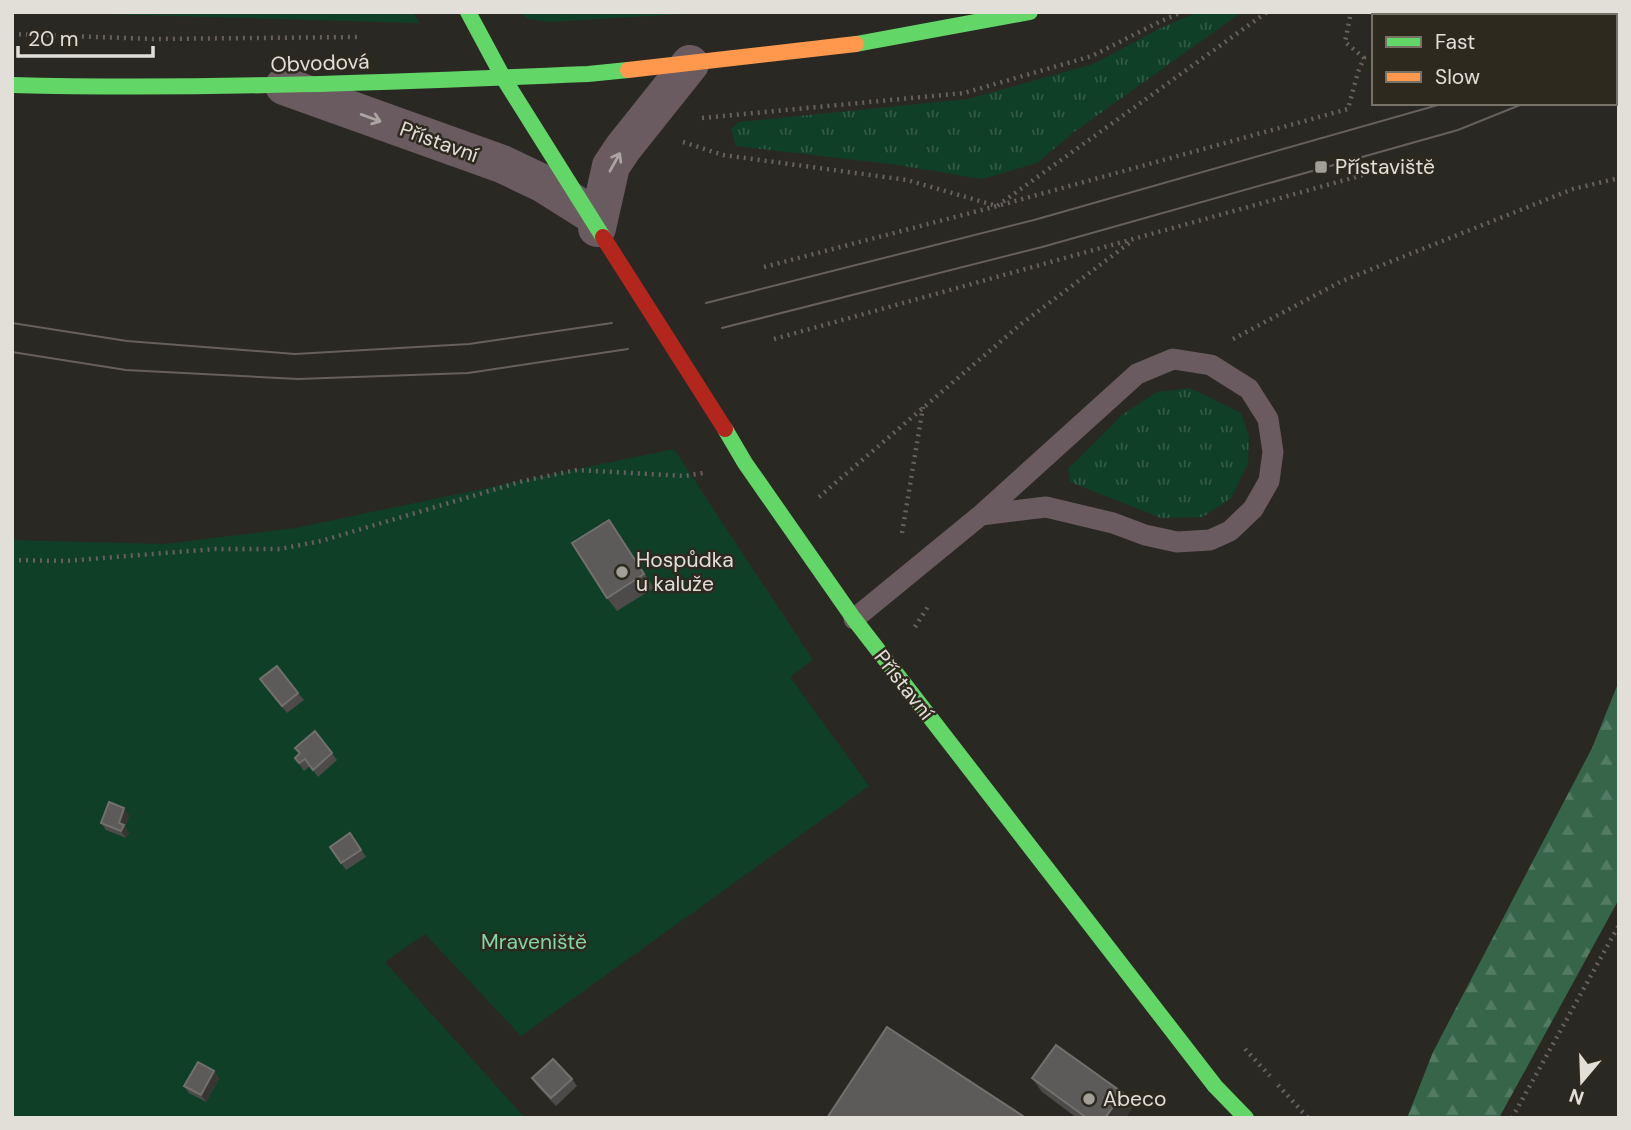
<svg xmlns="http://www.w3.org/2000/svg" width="1631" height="1130" font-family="'DM Sans',sans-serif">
<defs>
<pattern id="grass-tufts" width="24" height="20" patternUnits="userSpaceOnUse" patternTransform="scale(1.75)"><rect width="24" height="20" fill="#103f28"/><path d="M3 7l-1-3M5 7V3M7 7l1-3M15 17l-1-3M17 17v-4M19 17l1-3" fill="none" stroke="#325a46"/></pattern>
<pattern id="forest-firs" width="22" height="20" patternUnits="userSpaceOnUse" patternTransform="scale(1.75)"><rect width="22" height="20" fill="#36654a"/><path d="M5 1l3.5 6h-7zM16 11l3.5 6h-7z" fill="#537b63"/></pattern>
</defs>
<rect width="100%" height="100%" fill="#2a2822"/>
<g fill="url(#grass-tufts)">
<polygon points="38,12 413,12 419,23"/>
<polygon points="519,12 682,12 681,14 550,22 529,19"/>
<polygon points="1198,12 1242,12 1074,132 1037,163 982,179 898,165 736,146 731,129 739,122 968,99 1093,64 1161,28"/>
<polygon points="1190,388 1241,413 1249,436 1248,464 1231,498 1203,517 1161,518 1070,482 1068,469 1122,415 1157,392"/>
</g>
<polygon fill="url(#forest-firs)" points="1619,681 1619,899 1499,1118 1407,1118 1433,1052 1592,748"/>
<polygon fill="#103f28" points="674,449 813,660 790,677 869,786 521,1036 425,934 385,962 525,1118 12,1118 12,540 165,544 295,528"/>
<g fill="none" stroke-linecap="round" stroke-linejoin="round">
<g stroke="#685f60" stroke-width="4.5" stroke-dasharray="2 5" stroke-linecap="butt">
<polyline points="12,34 152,39 358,37"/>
<polyline points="702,118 964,93 1092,56 1159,22 1182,12"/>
<polyline points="683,142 723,155 907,180 997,206 1267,12"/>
<polyline points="764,267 997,206 1348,109 1358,72 1364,58 1345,42 1351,12"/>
<polyline points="774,339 1363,175"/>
<polyline points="1233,339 1342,281 1573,189 1619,178"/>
<polyline points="819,497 1021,324 1132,241"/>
<polyline points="902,533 923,407"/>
<polyline points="12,560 65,561 215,549 280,549 321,541 523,481 577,470 685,476 703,473"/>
<polyline points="915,627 929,605"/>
<polyline points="1245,1049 1270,1076"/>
<polyline points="1278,1085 1308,1118"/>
<polyline points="1512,1118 1619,925"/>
</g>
<polyline stroke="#695b5f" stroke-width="21" points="854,619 981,515 1137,374 1173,359 1211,365 1249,389 1268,419 1273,452 1269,481 1253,509 1230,531 1210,540 1177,542 1145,535 1113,523 1046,507 981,515"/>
<g stroke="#695b5f" stroke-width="38">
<polyline points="284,86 502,164 542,183 588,212"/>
<polyline points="597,228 611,166 623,148 690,64"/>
</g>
<g stroke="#63d668" stroke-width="16">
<polyline points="468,12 504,79 603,237"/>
<polyline points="856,44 1030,12"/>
<path d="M 12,85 C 204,90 396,82 588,74 L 628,70"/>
<polyline points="725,429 745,463 854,619 1215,1086 1246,1118"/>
</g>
<polyline stroke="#ff974d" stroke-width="16" points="628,70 856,44"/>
<g stroke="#665f5e" stroke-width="2">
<polyline points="1615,34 1619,32"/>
<polyline points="1615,67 1619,66"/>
<polyline points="706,303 1034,220 1445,103"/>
<polyline points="12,323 127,341 295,354 469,344 612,323"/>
<polyline points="722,328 1042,247 1458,130 1525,103"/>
<polyline points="12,352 126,370 298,379 468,373 628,349"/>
</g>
<polyline stroke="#b3261e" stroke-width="16" points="603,237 725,429"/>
</g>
<g fill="#4c4b4a">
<polygon points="619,534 654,588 617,611 607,598"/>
<polygon points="260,679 298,693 304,700 287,713"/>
<polygon points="332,753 337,760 318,777 310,766 304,771 295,758"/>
<polygon points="129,815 125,827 129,832 126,838 106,830 101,823"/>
<polygon points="350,833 366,857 346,870 330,847"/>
<polygon points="214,1071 219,1079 206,1102 189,1093 184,1086"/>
<polygon points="532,1078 572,1079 577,1086 556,1106 537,1086"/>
<polygon points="1032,1078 1133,1107 1125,1118 1077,1118 1042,1092"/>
</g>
<g fill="#383633">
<polygon points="124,808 129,815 125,827 129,832 126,838 121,831 119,823"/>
<polygon points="214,1071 219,1079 206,1102 201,1095"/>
<polygon points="1123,1093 1133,1107 1125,1118 1105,1118"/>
</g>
<g fill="#5c5b59" stroke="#71706d" stroke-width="2">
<polygon points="609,520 644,574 607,598 572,543"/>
<polygon points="277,666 298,693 282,706 260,679"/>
<polygon points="315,731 332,753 313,770 305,759 299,763 295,758 300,753 295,748"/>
<polygon points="109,802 124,808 119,823 124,825 121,831 101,823"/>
<polygon points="350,833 361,850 341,863 330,847"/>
<polygon points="887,1027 1026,1118 827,1118"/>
<polygon points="1056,1045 1123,1093 1105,1118 1087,1118 1032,1078"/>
<polygon points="553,1059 572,1079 551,1098 532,1078"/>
<polygon points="198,1062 214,1071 201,1095 184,1086"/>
</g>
<defs><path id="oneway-shaft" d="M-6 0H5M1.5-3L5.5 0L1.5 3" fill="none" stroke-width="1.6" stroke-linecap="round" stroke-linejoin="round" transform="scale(1.75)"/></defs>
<g stroke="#aca4a2">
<use href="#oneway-shaft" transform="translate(371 118) rotate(20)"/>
<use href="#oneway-shaft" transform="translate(615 162) rotate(-61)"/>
</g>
<g fill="#a29f98" stroke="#2e291e" stroke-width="2.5">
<rect x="1314" y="160" width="14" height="14" rx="3.5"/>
<circle cx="622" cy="572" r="7"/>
<circle cx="1089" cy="1099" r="7"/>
</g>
<g text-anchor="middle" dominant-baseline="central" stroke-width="5" stroke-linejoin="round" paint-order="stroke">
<g font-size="21" fill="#e2dfd8" stroke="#2e291e">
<text transform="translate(320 63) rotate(-2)">Obvodová</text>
<text transform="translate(439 142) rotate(20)">Přístavní</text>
<text transform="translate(904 685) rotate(52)">Přístavní</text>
</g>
<g font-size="21" fill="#e2dfd8" stroke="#2e291e" text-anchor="start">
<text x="1335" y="167">Přístaviště</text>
<text x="636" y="560">Hospůdka<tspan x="636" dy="24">u kaluže</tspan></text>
<text x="1103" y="1099">Abeco</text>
</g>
<g font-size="21" fill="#83d7a6" stroke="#2e291e">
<text x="534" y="942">Mraveniště</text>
</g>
</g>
<rect width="1631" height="1130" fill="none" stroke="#e2dfd8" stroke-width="28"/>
<rect x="1372" y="14" width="245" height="91" fill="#2e291e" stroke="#767268" stroke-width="2"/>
<rect x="1386" y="37" width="35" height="10" fill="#63d668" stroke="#767268" stroke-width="2"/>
<text x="1435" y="49" font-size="21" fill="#e2dfd8">Fast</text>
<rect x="1386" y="72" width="35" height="10" fill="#ff974d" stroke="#767268" stroke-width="2"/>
<text x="1435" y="84" font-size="21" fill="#e2dfd8">Slow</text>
<g transform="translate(1582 1081) rotate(199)" stroke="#2e291e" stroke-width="5" paint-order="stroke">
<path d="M0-5L12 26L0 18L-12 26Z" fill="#e2dfd8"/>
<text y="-10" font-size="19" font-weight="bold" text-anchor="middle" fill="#e2dfd8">N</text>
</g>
<path d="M18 46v10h135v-10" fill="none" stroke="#e2dfd8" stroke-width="3.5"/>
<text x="28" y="46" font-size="21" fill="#e2dfd8" stroke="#2e291e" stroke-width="5" paint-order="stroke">20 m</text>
</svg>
